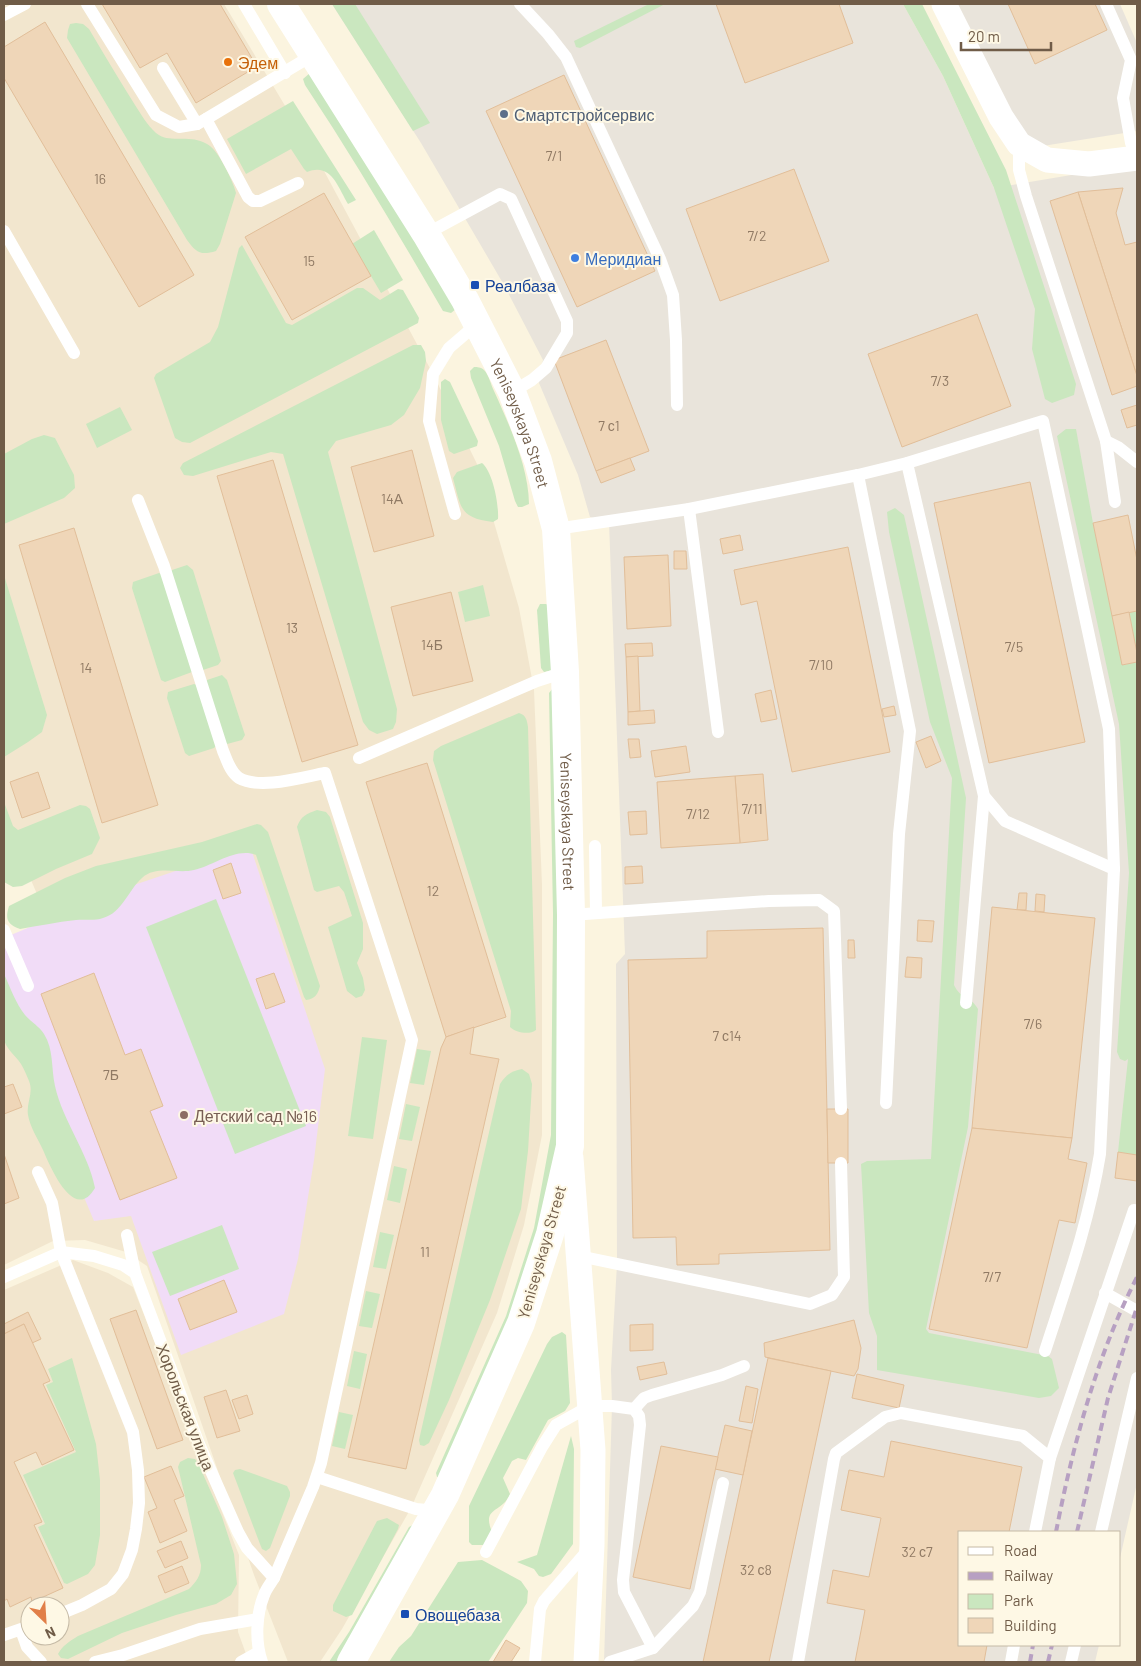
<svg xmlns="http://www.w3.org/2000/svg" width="1141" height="1666" font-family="Barlow,sans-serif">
<rect width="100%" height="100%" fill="#fbf4df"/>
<g fill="#f2e6ce" fill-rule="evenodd">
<polygon points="4,4 224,4 323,169 433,374 477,464 519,608 534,690 542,885 542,1135 524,1225 497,1313 411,1508 342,1629 320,1662 288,1662 254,1575 147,1266 126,1252 85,1240 53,1241 4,1265 4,1015 67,964 4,817"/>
<path d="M 73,1260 L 108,1273 L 133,1287 L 239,1555 L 238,1632 L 249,1662 L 4,1662 L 4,1290 ZM 30,1606 L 60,1606 L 60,1636 L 30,1636 Z"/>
</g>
<g fill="#e9e4db">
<polygon points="332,4 903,4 943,76 994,188 1137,164 1137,1483 1120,1558 1120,1532 960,1532 960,1645 1099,1645 1095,1662 604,1662 612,1406 611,1370 617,1264 616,964 625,954 609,522 590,517 578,475 539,383 543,360 504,285 421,143"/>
<polygon points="945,4 1120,4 1137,43 1137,131 1030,148"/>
</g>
<polygon fill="#f1dcf7" points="250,846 325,1069 314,1160 298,1259 284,1314 181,1355 131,1216 94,1221 4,1006 4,940 6,937 119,890"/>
<g fill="#cae7bf">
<polygon points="332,4 355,4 430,123 413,131"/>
<polygon points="649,4 665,4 580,48 576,47 574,41"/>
<polygon points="903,4 922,4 1006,170 1076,384 1074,395 1052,403 1045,399 1032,349 1035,309 994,188 943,76"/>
<path d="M 76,23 L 83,24 L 89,29 C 104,54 119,80 135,105 C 141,114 147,125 156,133 C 166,141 177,138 189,139 C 196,139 205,142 210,146 C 220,154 233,181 236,193 L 220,244 L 216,251 C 200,256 196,252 187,240 L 67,38 L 68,30 L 70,24 Z"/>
<path d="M 310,73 L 313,74 L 456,309 L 451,313 L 443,311 C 399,235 354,159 305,85 L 303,79 Z"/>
<path d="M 293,101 L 356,200 L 348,204 C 338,187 331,162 307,172 L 304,169 L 291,149 L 246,174 L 227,139 Z"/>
<polygon points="374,230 403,280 381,293 352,244"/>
<polygon points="242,245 286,323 292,325 357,288 363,288 380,300 398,289 403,290 419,318 418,323 190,443 182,442 175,438 154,378 156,374 210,342 218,327 239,248"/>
<polygon points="413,345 421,345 425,352 426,361 420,388 404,415 391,425 336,441 328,452 397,709 396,722 393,729 377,734 369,730 363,722 283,454 271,452 193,476 184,475 180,468 183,463"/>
<path d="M 474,367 C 477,367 481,367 484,370 C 489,375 491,385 494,391 C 509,424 529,468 529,504 L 522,507 L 518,507 L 515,501 L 499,446 L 471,378 L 470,371 Z"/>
<polygon points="445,379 450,382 478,441 477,446 454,454 449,451 441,420 441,382"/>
<polygon points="120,407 132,430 97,448 86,424"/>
<polygon points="1066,429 1076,429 1093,523 1123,665 1137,662 1137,1155 1118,1152 1128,1059 1125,1061 1120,1059 1117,1052 1129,873 1119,724 1057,436"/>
<polygon points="44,435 55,438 74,475 75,488 64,498 4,524 4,454 32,439"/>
<path d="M 482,463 C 493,472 499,505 498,519 L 493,522 C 459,518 461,507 453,478 L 457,472 Z"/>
<path d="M 895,508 L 904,515 L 966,798 L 954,985 C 961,1000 970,995 978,1009 L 968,1127 L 926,1329 L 929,1333 L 1048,1356 L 1052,1359 L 1059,1388 L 1051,1396 L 1039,1398 L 877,1370 L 877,1336 L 869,1313 L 861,1164 L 867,1161 L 931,1159 L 952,778 L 930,722 L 889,532 L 887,512 Z"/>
<polygon points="187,565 193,570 221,661 218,665 203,670 170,573 172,570"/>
<polygon points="159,573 163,575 192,672 165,682 161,680 132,588 133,582"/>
<polygon points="4,575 47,715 42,732 28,742 4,757"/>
<polygon points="483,585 490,616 465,622 458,592"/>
<polygon points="540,604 546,604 550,606 553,670 544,672 541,668 537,610"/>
<polygon points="1137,611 1137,653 1129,612"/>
<polygon points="222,675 227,680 245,735 242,740 227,744 225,743 205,683 207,680"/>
<polygon points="194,684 197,685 216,746 214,748 189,756 185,753 167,698 168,692"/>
<polygon points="553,688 557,691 560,1137 515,1320 441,1478 437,1477 436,1473 506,1316 534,1228 551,1135 553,914 549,693"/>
<path d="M 519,713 C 526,715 527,720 528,727 L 536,1030 C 530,1035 516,1033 510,1027 L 511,1011 L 433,760 L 434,751 L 441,746 Z"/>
<polygon points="4,802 13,826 18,830 80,805 86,806 90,809 100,838 92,854 56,869 22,886 13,887 4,882"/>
<path d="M 317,810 L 326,812 L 330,817 L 363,923 L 363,949 L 357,963 L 363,978 L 365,990 L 362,996 L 356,998 L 347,991 L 328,927 L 352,916 L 344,892 L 339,886 L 317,892 L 314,890 L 297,827 C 301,816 306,814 317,810 Z"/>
<path d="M 257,824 L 261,825 L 268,832 L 320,986 C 318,994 315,999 306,1000 L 304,997 L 256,855 C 236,847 213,866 194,870 C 177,874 156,865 142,878 C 129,889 122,913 103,918 C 95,921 85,919 76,920 C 57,922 38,926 20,929 C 7,924 5,919 9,906 L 65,878 L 96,866 L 202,842 Z"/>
<polygon points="216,899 306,1126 235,1154 146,927"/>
<path d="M 4,974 C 10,987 16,1004 25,1015 C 31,1022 39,1026 44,1034 C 54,1050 51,1068 55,1086 C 63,1122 88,1152 95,1188 C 74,1224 50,1166 43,1150 C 38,1139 30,1127 28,1115 C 26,1103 34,1093 29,1081 C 27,1076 24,1069 21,1064 C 16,1056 5,1048 4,1039 C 1,1020 4,994 4,974 Z"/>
<polygon points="362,1037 387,1040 373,1139 348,1136"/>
<polygon points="417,1049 431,1051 424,1085 410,1083"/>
<path d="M 522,1069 L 529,1074 L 532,1084 L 528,1151 L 521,1209 L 490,1300 L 449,1400 L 429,1443 L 424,1446 L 420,1445 L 419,1440 L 500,1084 C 506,1075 511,1071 522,1069 Z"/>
<polygon points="406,1104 420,1107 412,1141 399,1139"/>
<polygon points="394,1166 407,1169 400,1203 387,1200"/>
<polygon points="222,1225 239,1269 170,1296 152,1252"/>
<polygon points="380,1232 394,1235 386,1269 373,1267"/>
<polygon points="366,1291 380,1294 372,1328 359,1326"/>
<path d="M 562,1332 L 566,1335 L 570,1403 L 565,1411 L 548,1420 L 526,1460 L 518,1458 L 512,1461 L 503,1478 L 510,1494 C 502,1514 480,1506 493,1534 L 486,1545 L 472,1545 L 469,1542 L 469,1506 L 547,1344 L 552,1337 Z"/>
<polygon points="354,1351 367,1354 360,1389 347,1386"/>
<polygon points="72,1358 96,1444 100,1480 100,1535 95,1565 88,1574 67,1584 64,1583 38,1527 45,1524 23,1475 76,1452 46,1385 53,1382 48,1369"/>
<polygon points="339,1412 353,1415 345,1449 332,1446"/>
<polygon points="571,1436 574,1449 573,1544 551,1574 543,1577 539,1576 534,1569 517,1562 537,1555"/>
<path d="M 188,1458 L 195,1459 L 199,1465 L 222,1517 L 234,1554 L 237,1584 L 231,1595 L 216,1604 L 176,1615 L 122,1633 L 68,1659 L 61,1658 L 58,1654 C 62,1646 70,1641 78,1636 L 189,1589 C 196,1582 201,1576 201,1565 L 178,1467 L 180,1462 Z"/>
<polygon points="240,1469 287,1486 290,1492 290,1496 270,1548 266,1551 262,1549 260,1544 233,1473 235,1470"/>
<polygon points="387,1518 399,1525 398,1529 352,1615 346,1617 333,1611 333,1605 377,1521"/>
<polygon points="413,1525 344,1662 329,1662 349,1632 409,1527"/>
<polygon points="482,1560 521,1581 528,1591 527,1603 488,1662 389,1662 399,1647 411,1636 458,1562"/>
</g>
<g fill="#efd6b8" stroke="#e1be99">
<polygon points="102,4 220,4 253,60 251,70 196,103 167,53 140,68"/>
<polygon points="716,4 839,4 853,43 745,83"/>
<polygon points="1008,4 1095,4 1107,30 1035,64"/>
<polygon points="45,22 194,275 139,307 4,78 4,47"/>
<polygon points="564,75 655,271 577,307 486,111"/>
<polygon points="794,169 829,261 720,301 686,209"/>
<polygon points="1123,188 1116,213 1125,245 1137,242 1137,376 1078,192"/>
<polygon points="1078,192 1137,376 1137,386 1112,395 1050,201"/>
<polygon points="324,193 371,276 292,320 245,237"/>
<polygon points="977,314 1011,406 902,447 868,354"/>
<polygon points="606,340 649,451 596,471 554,360"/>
<polygon points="1137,405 1137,425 1127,428 1121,410"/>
<polygon points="412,450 434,536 374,552 351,467"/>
<polygon points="630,458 635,470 601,483 596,471"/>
<polygon points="273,460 358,745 302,762 217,476"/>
<polygon points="1030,482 1085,742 989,763 934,503"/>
<polygon points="1128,515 1137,560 1137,611 1112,616 1093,523"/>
<polygon points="74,528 158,805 102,823 19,545"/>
<polygon points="740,535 743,550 723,554 720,539"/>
<polygon points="848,547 890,752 792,772 757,601 741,605 734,570"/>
<polygon points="674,551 686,551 687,569 674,569"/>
<polygon points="668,555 671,626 627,629 624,557"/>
<polygon points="451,592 473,681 413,696 391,607"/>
<polygon points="1129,612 1137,653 1137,662 1122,665 1112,616"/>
<polygon points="652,643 653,656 626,657 625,644"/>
<polygon points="638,656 640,711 628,712 626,657"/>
<polygon points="771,690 777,719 761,722 755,694"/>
<polygon points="894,706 896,715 884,717 882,709"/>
<polygon points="654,710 655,723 628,725 628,712"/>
<polygon points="931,736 941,761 926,768 916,742"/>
<polygon points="628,739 639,739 641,757 630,758"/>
<polygon points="686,746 690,772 655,777 651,751"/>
<polygon points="427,763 506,1017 446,1037 366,782"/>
<polygon points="38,772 50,808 22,818 10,782"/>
<polygon points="763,774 768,840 740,843 735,776"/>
<polygon points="735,776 740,843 661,848 657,782"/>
<polygon points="646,811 647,834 630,835 628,812"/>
<polygon points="231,863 241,893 223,899 213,870"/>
<polygon points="642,866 643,883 625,884 625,867"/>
<polygon points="1019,893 1027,893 1026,910 1017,910"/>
<polygon points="1036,894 1045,895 1044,912 1035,911"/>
<polygon points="992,907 1095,918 1072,1138 972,1128"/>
<polygon points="918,920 934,921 932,942 917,941"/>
<polygon points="823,928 830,1250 719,1254 719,1264 677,1265 676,1237 633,1238 628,960 707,958 707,931"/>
<polygon points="848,940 854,940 855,958 848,958"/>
<polygon points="907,957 922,958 921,978 905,977"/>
<polygon points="94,973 125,1055 141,1049 163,1106 150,1111 177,1178 120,1200 41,994"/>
<polygon points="274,973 285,1002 266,1009 256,979"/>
<polygon points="474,1027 470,1054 499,1059 406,1469 348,1457 441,1048 446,1037"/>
<polygon points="13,1084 22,1107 4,1114 4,1087"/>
<polygon points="827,1109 848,1109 848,1163 828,1163"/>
<polygon points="972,1128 1072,1138 1068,1159 1087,1163 1075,1223 1059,1220 1027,1348 929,1329"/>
<polygon points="1118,1152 1137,1155 1137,1181 1115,1178"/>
<polygon points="4,1154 19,1198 4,1204"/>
<polygon points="224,1280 237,1312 190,1330 178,1299"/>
<polygon points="136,1310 183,1440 157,1449 110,1319"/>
<polygon points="28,1312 41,1339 32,1343 24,1324 4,1334 4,1324"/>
<polygon points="854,1320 861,1348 858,1369 854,1376 765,1357 764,1343"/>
<polygon points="24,1324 50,1381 43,1384 74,1450 42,1465 36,1452 14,1462 42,1522 34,1525 63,1588 32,1602 31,1597 10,1607 7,1599 4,1601 4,1334"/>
<polygon points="653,1324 653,1350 630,1351 630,1325"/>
<polygon points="768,1358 831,1371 769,1662 703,1662"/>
<polygon points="664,1362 667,1374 640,1380 637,1367"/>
<polygon points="857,1374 904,1385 899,1408 852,1398"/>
<polygon points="746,1386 758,1389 752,1423 739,1421"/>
<polygon points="226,1390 240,1431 217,1438 204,1397"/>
<polygon points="247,1395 253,1414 239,1419 232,1400"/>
<polygon points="725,1425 752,1431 743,1475 715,1469"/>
<polygon points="891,1441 1022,1467 1009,1532 960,1532 960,1645 987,1645 984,1662 855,1662 865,1610 827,1603 833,1570 869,1577 881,1518 841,1510 849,1470 884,1477"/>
<polygon points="661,1446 718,1457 690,1589 633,1577"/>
<polygon points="171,1466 184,1496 174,1500 187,1531 160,1543 148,1512 157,1508 144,1477"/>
<polygon points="181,1541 188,1558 165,1568 157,1551"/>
<polygon points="182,1566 189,1583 165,1593 158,1576"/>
<polygon points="506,1640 520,1648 511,1662 493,1662"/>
</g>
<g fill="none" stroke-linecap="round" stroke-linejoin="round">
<g stroke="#fff" stroke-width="12">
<polyline points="87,4 156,115 179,127 197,124 206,119 313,55"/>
<polyline points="244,4 285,73"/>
<polyline points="520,4 548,34 566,57 660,259 673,295 676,340 677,405"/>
<polyline points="1106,4 1131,60 1123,98 1131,143 1137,159"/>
<polyline points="4,15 25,4"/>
<polyline points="163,68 197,124"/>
<polyline points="206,119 248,197 253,201 260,201 298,183"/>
<polyline points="1019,144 1019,170 1026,196 1106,441 1118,447 1137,462"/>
<polyline points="4,231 74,353"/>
<polyline points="426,234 500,194 511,199 567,321 567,333 546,368 532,380 512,392"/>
<polyline points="1106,441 1115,502"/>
<polyline points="907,463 984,796 1005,821 1114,869"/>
<polyline points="858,475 910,731 899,834 886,1103"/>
<path d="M 138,500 L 164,566 L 223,751 C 227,760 230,772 239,778 C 260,790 303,777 325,773 L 412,1040 L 321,1463 L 313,1487 L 274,1578"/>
<polyline points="689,509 718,732"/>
<polyline points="455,514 429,421 433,374 449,348 478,323"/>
<path d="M 556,529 L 689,509 L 858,475 L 907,463 L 1043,421 L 1109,729 L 1114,869 L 1100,1154 C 1089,1222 1066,1286 1045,1351"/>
<polyline points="359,758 537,681 565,672"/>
<polyline points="595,846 596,913"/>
<polyline points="571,915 769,901 819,900 834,911 841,1109"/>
<polyline points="4,930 28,986"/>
<polyline points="966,1003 984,796"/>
<polyline points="38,1172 52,1203 61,1252 133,1432 138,1470 139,1503 136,1529 132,1550 123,1574 111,1589 82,1605 60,1614"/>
<polyline points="127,1235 135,1273"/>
<polyline points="579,1256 810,1304 832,1295 844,1277 841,1163"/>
<path d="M 4,1277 L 61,1252 L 94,1256 L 123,1265 L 135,1273 L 199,1444 L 238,1532 L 247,1548 L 274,1578 C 271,1583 266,1589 264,1595 C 256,1615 255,1642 262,1662"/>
<polyline points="1105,1293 1137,1311"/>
<polyline points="634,1409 644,1398 652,1395 722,1375 744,1366"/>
<polyline points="1050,1458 1134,1210"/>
<polyline points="317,1477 416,1509 437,1511"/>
<polyline points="1101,1532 1137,1378"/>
<polyline points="486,1552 542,1447 556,1425 590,1406 612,1406 634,1409 639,1416 640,1425 623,1580 624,1592 653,1648"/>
<polyline points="21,1630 27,1647 41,1662"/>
<polyline points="4,1635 30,1626"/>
<polyline points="95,1662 123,1655 200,1629 258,1619"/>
<polyline points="241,1662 259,1652"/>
<polyline points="535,1662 540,1609 544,1601 589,1549"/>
<polyline points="610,1662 653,1648 693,1606 700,1592 723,1483"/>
<polyline points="798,1662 834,1459 836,1453 885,1417 901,1413 1023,1436 1050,1458 1035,1532"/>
<polyline points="1011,1662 1014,1645"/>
<polyline points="1071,1662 1075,1645"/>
</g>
<g stroke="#fff" stroke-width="25">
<polyline points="944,4 1001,117 1019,144 1047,160 1089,164 1137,158"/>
<polyline points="571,1158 593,1450 592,1545 586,1662"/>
</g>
<path stroke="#fff" stroke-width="28" id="s1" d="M 281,4 L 426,234 L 465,300 L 512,392 L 538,461 L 556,529 L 565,672 L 571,915 L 570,1146 L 550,1234 L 521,1323 L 445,1495 L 351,1662"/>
<g stroke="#b7a0c2" stroke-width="4" stroke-dasharray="8 5" stroke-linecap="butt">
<path d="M 1056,1532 C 1073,1445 1096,1357 1137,1277"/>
<polyline points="1077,1532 1108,1398 1137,1307"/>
<polyline points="1030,1662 1033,1645"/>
<polyline points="1048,1662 1052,1645"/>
</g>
</g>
<circle fill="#e8710a" stroke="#fef8e5" stroke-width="2" cx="228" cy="62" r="5"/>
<circle fill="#5c6f8a" stroke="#fef8e5" stroke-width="2" cx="504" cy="114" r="5"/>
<circle fill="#3f7fe0" stroke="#fef8e5" stroke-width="2" cx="575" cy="258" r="5"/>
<g fill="#1a4fb4" stroke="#fef8e5" stroke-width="2">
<rect x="470" y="280" width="10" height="10" rx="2.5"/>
<rect x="400" y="1609" width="10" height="10" rx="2.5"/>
</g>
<circle fill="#8d6e63" stroke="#fef8e5" stroke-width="2" cx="184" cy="1115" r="5"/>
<g text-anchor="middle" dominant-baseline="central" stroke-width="4" stroke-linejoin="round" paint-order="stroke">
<g font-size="14" fill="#907a64">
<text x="554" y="155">7/1</text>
<text x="100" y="178">16</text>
<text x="757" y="235">7/2</text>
<text x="309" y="260">15</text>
<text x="940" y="380">7/3</text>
<text x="609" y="425">7 с1</text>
<text x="392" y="498">14А</text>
<text x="292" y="627">13</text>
<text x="432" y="644">14Б</text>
<text x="1014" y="646">7/5</text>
<text x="821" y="664">7/10</text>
<text x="86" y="667">14</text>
<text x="752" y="808">7/11</text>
<text x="698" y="813">7/12</text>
<text x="433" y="890">12</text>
<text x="1033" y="1023">7/6</text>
<text x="727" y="1035">7 с14</text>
<text x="111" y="1074">7Б</text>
<text x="425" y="1251">11</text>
<text x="992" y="1276">7/7</text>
<text x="917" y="1551">32 с7</text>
<text x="756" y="1569">32 с8</text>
</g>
<g font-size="16" fill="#c56008" stroke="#fef8e5" text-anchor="start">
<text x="238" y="62">Эдем</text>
</g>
<g font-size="16" fill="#4e5e75" stroke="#fef8e5" text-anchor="start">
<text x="514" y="114">Смартстройсервис</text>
</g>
<g font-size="16" fill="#366cbe" stroke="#fef8e5" text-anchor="start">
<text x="585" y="258">Меридиан</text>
</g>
<g font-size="16" fill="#164399" stroke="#fef8e5" text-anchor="start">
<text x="485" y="285">Реалбаза</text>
<text x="415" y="1614">Овощебаза</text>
</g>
<g font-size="16" fill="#705c48" stroke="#fef8e5">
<text stroke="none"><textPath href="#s1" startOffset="484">Yeniseyskaya Street</textPath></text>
<text stroke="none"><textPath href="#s1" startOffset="889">Yeniseyskaya Street</textPath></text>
<text transform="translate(541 1252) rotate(-74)">Yeniseyskaya Street</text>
<text transform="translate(186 1407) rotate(69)">Хорольская улица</text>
</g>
<g font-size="16" fill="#785e54" stroke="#fef8e5" text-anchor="start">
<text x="194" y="1115">Детский сад №16</text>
</g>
</g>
<rect width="1141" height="1666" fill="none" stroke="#705c48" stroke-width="10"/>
<rect x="958" y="1531" width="162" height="115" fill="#fef8e5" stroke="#c5baa6"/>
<rect x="968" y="1547" width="25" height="8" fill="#ffffff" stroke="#c5baa6"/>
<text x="1004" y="1556" font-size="15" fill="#705c48">Road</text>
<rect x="968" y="1572" width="25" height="8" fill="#b7a0c2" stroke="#c5baa6"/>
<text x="1004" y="1581" font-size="15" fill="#705c48">Railway</text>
<rect x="968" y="1594" width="25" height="15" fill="#cae7bf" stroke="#c5baa6"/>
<text x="1004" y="1606" font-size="15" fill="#705c48">Park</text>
<rect x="968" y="1618" width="25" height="15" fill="#efd6b8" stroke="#c5baa6"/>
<text x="1004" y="1631" font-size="15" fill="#705c48">Building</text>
<g transform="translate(45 1621) rotate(155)"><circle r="24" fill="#fef8e5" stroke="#c5baa6"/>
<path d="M0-4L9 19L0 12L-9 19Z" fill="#e17f48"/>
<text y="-8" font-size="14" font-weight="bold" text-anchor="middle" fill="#705c48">N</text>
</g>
<path d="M961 42v8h90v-8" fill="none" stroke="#705c48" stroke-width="2.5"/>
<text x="968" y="42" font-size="15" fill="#705c48" stroke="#fef8e5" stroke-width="4" paint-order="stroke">20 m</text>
</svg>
